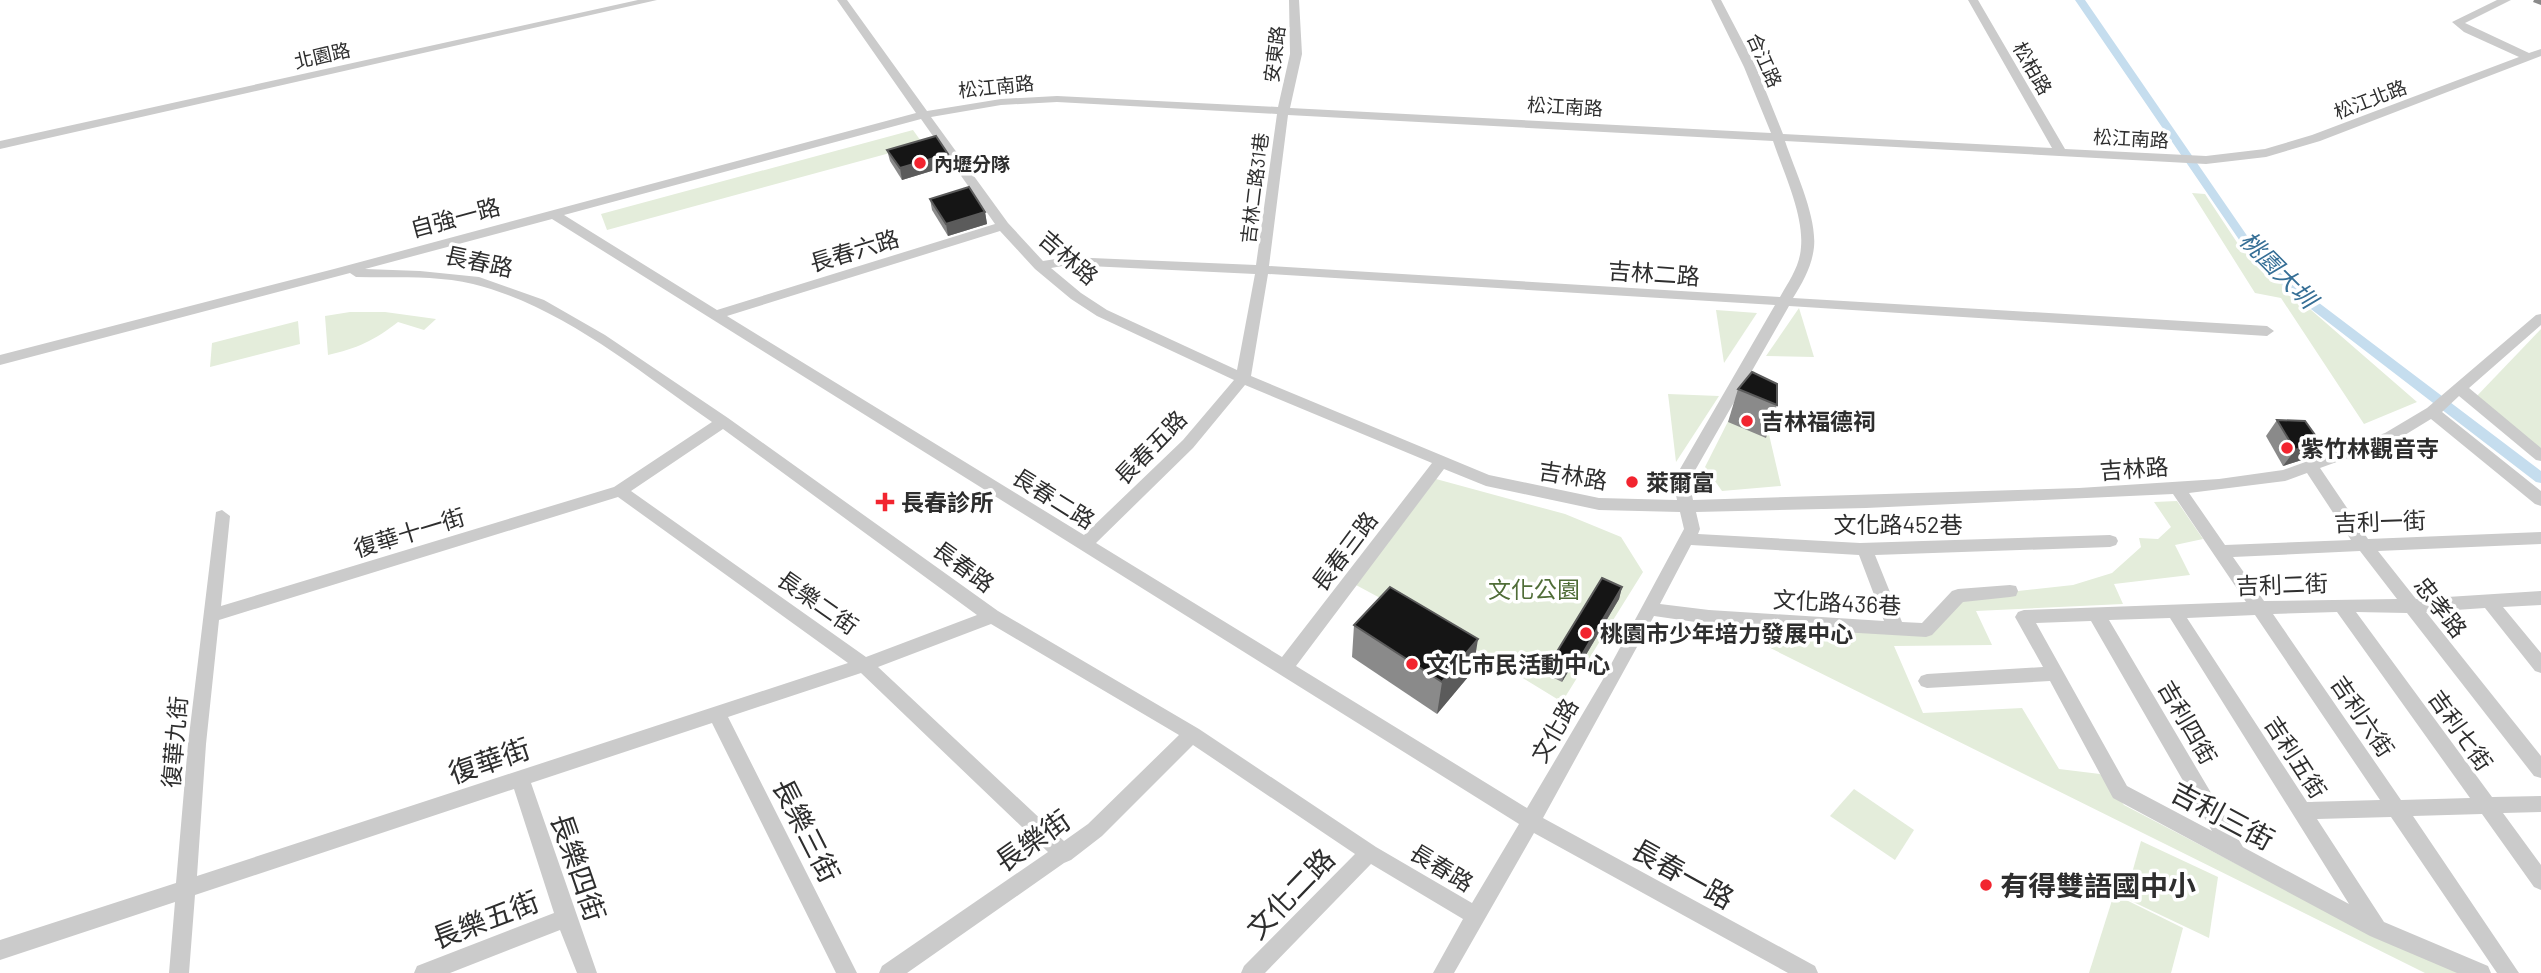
<svg xmlns="http://www.w3.org/2000/svg" width="2541" height="973" font-family="Barlow,'Noto Sans TC',sans-serif">
<rect width="100%" height="100%" fill="#fff"/>
<g fill="#e4eddb">
<polygon points="913,130 923,144 607,230 601,214"/>
<polygon points="2192,193 2205,194 2242,250 2417,402 2364,424 2281,298 2255,293"/>
<polygon points="1799,308 1814,357 1766,356"/>
<polygon points="1716,310 1757,313 1724,363"/>
<path d="M 350,312 L 385,312 L 436,319 L 424,330 L 398,322 C 375,340 356,349 328,355 L 325,316 Z"/>
<polygon points="298,321 300,344 210,367 212,343"/>
<polygon points="2541,329 2541,452 2474,399"/>
<polygon points="1754,370 1781,486 1722,491 1705,467"/>
<polygon points="1668,394 1719,396 1676,462 1669,402"/>
<polygon points="1436,479 1565,514 1621,537 1643,572 1562,702 1482,653 1356,585"/>
<polygon points="2177,501 2203,539 2175,545 2190,575 2114,584 2123,604 1976,611 1992,645 1894,646 1923,713 2022,708 2059,769 2100,774 2124,805 2355,926 2460,973 2425,973 1744,635 1879,628 1935,630 1963,597 2073,585 2112,573 2141,547 2139,538 2158,539 2171,527 2154,502"/>
<polygon points="1854,789 1914,830 1895,860 1830,816"/>
<polygon points="2141,841 2218,877 2209,938 2125,898"/>
<polygon points="2114,894 2183,928 2171,973 2089,973"/>
</g>
<g fill="none" stroke-linecap="round" stroke-linejoin="round">
<polygon fill="#c5ddee" fill-rule="evenodd" points="2075,0 2085,0 2250,240 2298,287 2541,471 2541,483 2536,482 2290,293 2242,244"/>
<g fill="#cbcbcb" fill-rule="evenodd">
<polygon points="638,0 657,0 0,149 0,141"/>
<path d="M 837,0 L 847,0 L 927,111 L 1001,99 L 1057,96 L 1278,107 L 1290,54 L 1289,0 L 1299,0 L 1302,54 L 1290,108 L 1771,133 L 1744,67 L 1711,0 L 1721,0 L 1756,67 L 1783,134 L 2052,148 L 1968,0 L 1978,0 L 2065,149 L 2206,156 L 2265,149 L 2312,135 L 2519,57 L 2464,32 L 2452,22 L 2497,0 L 2511,0 L 2465,23 L 2529,53 L 2541,49 L 2541,56 L 2320,141 L 2266,157 L 2206,164 L 1785,141 C 1795,171 1817,216 1814,247 C 1812,266 1803,282 1793,298 L 2267,326 L 2274,331 L 2267,336 L 1789,306 L 1689,481 L 1693,500 L 2079,488 L 2219,479 L 2283,470 L 2385,433 L 2427,408 L 2536,315 L 2541,314 L 2541,325 L 2469,388 L 2541,448 L 2541,461 L 2536,460 L 2459,396 L 2442,412 L 2541,491 L 2541,506 L 2535,504 L 2431,419 L 2395,441 L 2320,468 L 2368,539 L 2541,532 L 2541,544 L 2378,551 L 2416,599 L 2541,591 L 2541,605 L 2503,607 L 2541,653 L 2541,673 L 2535,671 L 2485,608 L 2426,612 L 2541,756 L 2541,778 L 2534,776 L 2407,613 L 2356,612 L 2492,797 L 2541,796 L 2541,812 L 2503,813 L 2541,865 L 2541,890 L 2534,887 L 2482,814 L 2413,816 L 2519,973 L 2497,973 L 2391,817 L 2317,819 L 2384,922 L 2488,966 L 2491,973 L 2457,973 L 2370,936 L 2113,798 L 2050,681 L 1927,688 L 1921,686 L 1918,681 L 1921,676 L 1927,674 L 2043,667 L 2015,617 L 2018,612 L 2024,610 L 2246,602 L 2173,494 L 1866,508 L 1696,512 L 1700,529 L 1698,534 L 1860,543 L 2110,535 L 2116,537 L 2118,541 L 2116,545 L 2110,547 L 1875,555 L 1902,622 L 1922,623 L 1952,591 L 1958,589 L 2010,585 L 2016,586 L 2018,591 L 2016,596 L 2010,597 L 1963,602 L 1932,635 L 1926,637 L 1709,624 L 1654,616 L 1543,818 L 1815,966 L 1818,973 L 1788,973 L 1534,833 L 1454,973 L 1433,973 L 1463,919 L 1371,864 L 1265,973 L 1241,973 L 1244,966 L 1355,854 L 1193,745 L 1102,836 L 1071,860 L 1064,863 L 907,973 L 879,973 L 882,966 L 1048,852 L 861,673 L 728,717 L 857,973 L 836,973 L 712,723 L 531,783 L 597,973 L 577,973 L 560,930 L 450,973 L 414,973 L 417,966 L 554,913 L 514,789 L 195,895 L 189,973 L 169,973 L 175,902 L 0,960 L 0,940 L 176,883 L 188,744 L 216,512 L 222,510 L 230,516 L 221,606 L 614,487 L 712,422 C 638,371 562,306 473,284 C 436,275 394,278 356,277 L 350,273 L 0,365 L 0,355 L 334,269 L 916,113 ZM 1057,102 L 1277,114 L 1256,265 L 1068,257 L 1043,261 L 1008,223 L 931,117 L 1001,105 ZM 1288,115 L 1773,141 C 1783,171 1804,215 1801,247 C 1800,266 1789,281 1780,297 L 1269,266 ZM 921,119 L 995,224 L 717,310 L 564,215 ZM 552,219 L 1519,824 L 1472,903 L 1376,847 L 1199,729 L 998,611 L 728,418 L 605,335 L 544,300 L 479,277 L 420,271 L 365,269 ZM 1000,231 L 1035,269 L 1071,299 L 1097,316 L 1234,380 L 1183,440 L 1084,535 L 727,316 ZM 1068,265 L 1255,274 L 1237,370 L 1107,310 L 1081,293 L 1051,268 ZM 1268,274 L 1775,305 L 1673,481 L 1677,500 L 1599,498 L 1489,475 L 1251,376 ZM 1245,385 L 1432,463 L 1282,657 L 1096,543 L 1193,448 ZM 723,429 L 977,615 L 866,657 L 631,491 ZM 1444,469 L 1486,486 L 1599,510 L 1680,512 L 1684,529 L 1602,681 L 1527,808 L 1296,666 ZM 2307,473 L 2351,540 L 2225,545 L 2189,493 L 2285,481 ZM 618,497 L 848,663 L 197,876 L 206,744 L 219,620 ZM 1691,545 L 1859,555 L 1884,621 L 1709,610 L 1660,604 ZM 2360,551 L 2397,599 L 2264,601 L 2233,557 ZM 2337,612 L 2470,798 L 2401,800 L 2273,614 ZM 2255,615 L 2380,800 L 2307,802 L 2187,618 ZM 2170,618 L 2349,904 L 2243,847 L 2109,620 ZM 2091,621 L 2212,831 L 2127,786 L 2036,623 ZM 991,624 L 1179,735 L 1088,824 L 1064,841 L 878,667 Z"/>
</g>
</g>
<g fill="#8a8a8a">
<polygon points="2534,0 2541,0 2541,5 2533,2"/>
<polygon points="887,150 948,154 951,165 902,180 890,161"/>
<polygon points="930,199 985,212 987,224 948,236 932,210"/>
<polygon points="1738,389 1777,405 1766,438 1728,422"/>
<polygon points="2277,420 2320,442 2308,458 2283,466 2266,436"/>
<polygon points="1622,587 1619,599 1577,670 1571,667 1562,682 1548,675 1550,663"/>
<polygon points="1354,625 1473,671 1437,714 1352,657"/>
</g>
<g fill="#5b5b5b">
<polygon points="948,154 951,165 902,180 900,168"/>
<polygon points="985,212 987,224 948,236 946,224"/>
<polygon points="2320,442 2308,458 2283,466 2295,450"/>
<polygon points="1622,587 1619,599 1577,670 1580,658"/>
<polygon points="1478,639 1473,671 1437,714 1442,682"/>
<polygon points="1574,655 1571,667 1562,682 1565,670"/>
</g>
<g fill="#151515" stroke="#5b5b5b" stroke-width="2">
<polygon points="936,136 948,154 900,168 887,150"/>
<polygon points="969,187 985,212 946,224 930,199"/>
<polygon points="1752,372 1777,384 1777,405 1738,389"/>
<polygon points="2277,420 2305,421 2320,442 2295,450"/>
<polygon points="1602,578 1622,587 1580,658 1574,655 1565,670 1550,663"/>
<polygon points="1390,587 1478,639 1442,682 1354,625"/>
</g>
<g fill="#f2242f" stroke="#fff" stroke-width="2.5">
<circle cx="920" cy="163" r="7"/>
<circle cx="1747" cy="421" r="7"/>
<circle cx="2287" cy="448" r="7"/>
<circle cx="1632" cy="482" r="7"/>
<path d="M881.5 491.5h7v7h7v7h-7v7h-7v-7h-7v-7h7z"/>
<circle cx="1586" cy="633" r="7"/>
<circle cx="1412" cy="664" r="7"/>
<circle cx="1986" cy="885" r="7"/>
</g>
<g text-anchor="middle" dominant-baseline="central" stroke-width="7" stroke-linejoin="round" paint-order="stroke">
<g font-size="19" fill="#2e2e2e" stroke="#fff">
<text transform="translate(1274 54) rotate(-83)">安東路</text>
<text transform="translate(322 55) rotate(-13)">北園路</text>
<text transform="translate(1765 60) rotate(66)">合江路</text>
<text transform="translate(2033 68) rotate(60)">松柏路</text>
<text transform="translate(996 86) rotate(-6)">松江南路</text>
<text transform="translate(2370 99) rotate(-21)">松江北路</text>
<text transform="translate(1565 106) rotate(3)">松江南路</text>
<text transform="translate(2131 138) rotate(3)">松江南路</text>
<text transform="translate(1254 188) rotate(-83)">吉林二路31巷</text>
</g>
<g font-size="19" font-weight="bold" fill="#2e2e2e" stroke="#fff" text-anchor="start">
<text x="934" y="163">內壢分隊</text>
</g>
<g font-size="23" fill="#2e2e2e" stroke="#fff">
<text transform="translate(455 217) rotate(-15)">自強一路</text>
<text transform="translate(854 250) rotate(-17)">長春六路</text>
<text transform="translate(1069 257) rotate(41)">吉林路</text>
<text transform="translate(479 261) rotate(12)">長春路</text>
<text transform="translate(1654 273) rotate(4)">吉林二路</text>
<text transform="translate(1150 447) rotate(-46)">長春五路</text>
<text transform="translate(2134 468) rotate(-4)">吉林路</text>
<text transform="translate(1573 475) rotate(9)">吉林路</text>
<text transform="translate(1054 498) rotate(32)">長春二路</text>
<text transform="translate(2380 521) rotate(-2)">吉利一街</text>
<text x="1898" y="524">文化路452巷</text>
<text transform="translate(409 532) rotate(-17)">復華十一街</text>
<text transform="translate(1344 551) rotate(-53)">長春三路</text>
<text transform="translate(964 566) rotate(36)">長春路</text>
<text transform="translate(2282 584) rotate(-2)">吉利二街</text>
<text transform="translate(818 602) rotate(35)">長樂二街</text>
<text transform="translate(1837 602) rotate(3)">文化路436巷</text>
<text transform="translate(2441 607) rotate(52)">忠孝路</text>
<text transform="translate(2363 716) rotate(56)">吉利六街</text>
<text transform="translate(2188 722) rotate(60)">吉利四街</text>
<text transform="translate(1554 730) rotate(-60)">文化路</text>
<text transform="translate(2461 730) rotate(55)">吉利七街</text>
<text transform="translate(174 742) rotate(-85)">復華九街</text>
<text transform="translate(2296 757) rotate(57)">吉利五街</text>
<text transform="translate(1442 867) rotate(31)">長春路</text>
</g>
<g font-size="23" font-weight="bold" fill="#2e2e2e" stroke="#fff" text-anchor="start">
<text x="1761" y="421">吉林福德祠</text>
<text x="2301" y="448">紫竹林觀音寺</text>
<text x="1646" y="482">萊爾富</text>
<text x="901" y="502">長春診所</text>
<text x="1600" y="633">桃園市少年培力發展中心</text>
<text x="1426" y="664">文化市民活動中心</text>
</g>
<g font-size="23" fill="#506d38" stroke="#fff">
<text x="1534" y="589">文化公園</text>
</g>
<g font-size="24" font-style="italic" fill="#366f96" stroke="#fff">
<text transform="translate(2279 269) rotate(45)">桃園大圳</text>
</g>
<g font-size="28" fill="#2e2e2e" stroke="#fff">
<text transform="translate(489 760) rotate(-19)">復華街</text>
<text transform="translate(2223 815) rotate(28)">吉利三街</text>
<text transform="translate(807 830) rotate(63)">長樂三街</text>
<text transform="translate(1032 840) rotate(-35)">長樂街</text>
<text transform="translate(579 867) rotate(71)">長樂四街</text>
<text transform="translate(1683 873) rotate(29)">長春一路</text>
<text transform="translate(1290 893) rotate(-46)">文化二路</text>
<text transform="translate(485 919) rotate(-21)">長樂五街</text>
</g>
<g font-size="28" font-weight="bold" fill="#2e2e2e" stroke="#fff" text-anchor="start">
<text x="2000" y="885">有得雙語國中小</text>
</g>
</g>
</svg>
